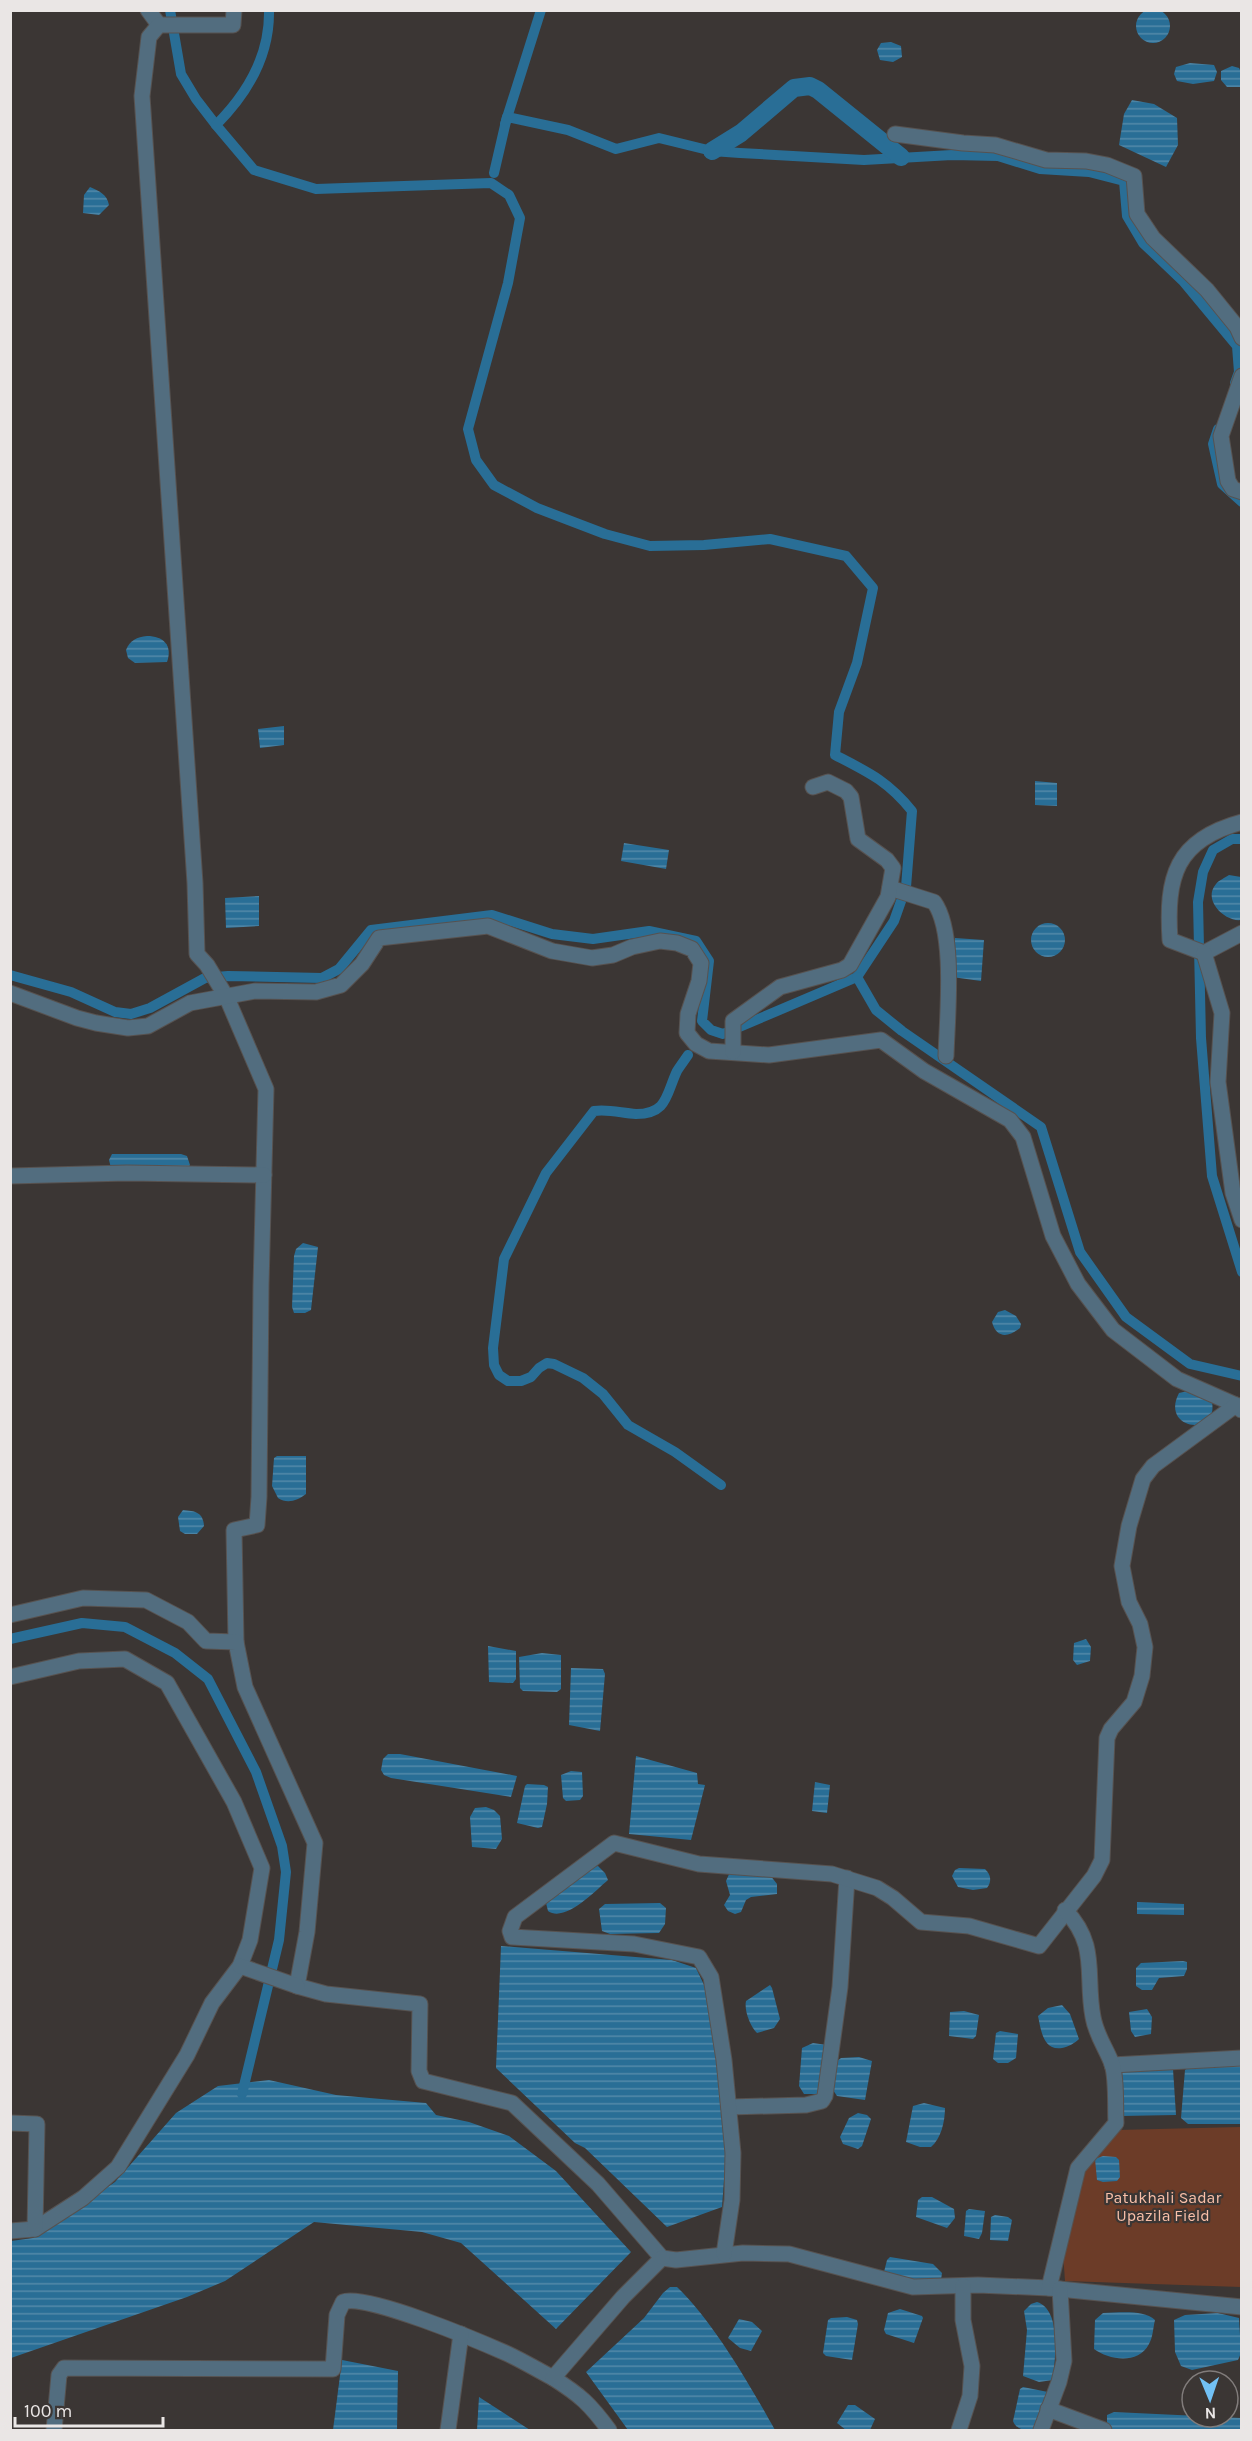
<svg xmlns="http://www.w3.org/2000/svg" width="1252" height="2441" font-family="Karla,sans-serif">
<defs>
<pattern id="water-rules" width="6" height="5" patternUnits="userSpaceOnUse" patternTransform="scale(1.5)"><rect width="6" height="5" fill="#296e96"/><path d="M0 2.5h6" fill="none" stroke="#538aa9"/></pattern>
</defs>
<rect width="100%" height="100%" fill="#3b3634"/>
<polygon fill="#6c3c28" points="1241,2127 1241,2287 1065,2281 1063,2253 1086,2169 1116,2130"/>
<g fill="url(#water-rules)">
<circle cx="1153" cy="26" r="17"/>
<polygon points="891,42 901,46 902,57 893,62 880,60 877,50 881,43"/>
<polygon points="1190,63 1214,65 1217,72 1214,81 1193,84 1177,81 1174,74 1176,67"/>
<polygon points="1232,66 1239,68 1241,72 1240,87 1227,87 1221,80 1221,71"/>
<polygon points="1132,100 1154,104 1177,118 1178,145 1166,167 1119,145 1124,114"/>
<path d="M 90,187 C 99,191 107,194 109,205 L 99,215 L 83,213 L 84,195 Z"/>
<path d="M 147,636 C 163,636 173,645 167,662 L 135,663 L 128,658 L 126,650 C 130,640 137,637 147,636 Z"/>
<polygon points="284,726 284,745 260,748 258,729"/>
<polygon points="1035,781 1057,783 1057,806 1035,805"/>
<polygon points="624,843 669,850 666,869 621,861"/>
<path d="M 1229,875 L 1241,877 L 1241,920 C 1225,922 1202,900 1216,884 C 1219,880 1225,878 1229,875 Z"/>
<polygon points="259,896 259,926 226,928 225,898"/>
<circle cx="1048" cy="940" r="17"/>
<polygon points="955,938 984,940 981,981 952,977"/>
<polygon points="112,1154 181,1154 187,1156 190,1165 188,1168 111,1168 109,1160"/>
<polygon points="303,1243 318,1247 311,1310 305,1313 294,1313 292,1307 294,1256 296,1249"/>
<path d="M 1005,1310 L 1016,1316 L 1021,1324 L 1020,1328 C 1008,1338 996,1338 992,1322 L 998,1312 Z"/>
<path d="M 1188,1391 L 1211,1398 C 1223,1438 1159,1431 1179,1393 Z"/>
<path d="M 277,1456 L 306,1456 L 306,1494 C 297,1501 287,1504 278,1498 L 272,1486 L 274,1458 Z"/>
<path d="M 183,1510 C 195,1511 203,1512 204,1526 L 197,1534 L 185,1534 L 180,1531 L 178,1517 Z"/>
<polygon points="1086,1639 1091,1647 1090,1661 1077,1665 1073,1660 1074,1643"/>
<polygon points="488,1646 516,1651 516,1679 513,1683 489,1682"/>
<polygon points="542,1653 561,1655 561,1689 557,1692 523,1691 520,1688 519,1657"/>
<polygon points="571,1668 603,1669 605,1674 600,1731 569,1725"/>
<polygon points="388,1754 400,1754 517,1776 511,1797 391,1778 384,1775 381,1770 383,1759"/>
<polygon points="636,1756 697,1773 698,1784 705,1785 691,1840 629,1834"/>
<polygon points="571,1771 582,1772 583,1796 580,1800 566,1801 563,1798 561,1775"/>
<polygon points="815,1782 830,1785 827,1813 812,1811"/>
<polygon points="527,1784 544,1785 548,1787 547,1804 542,1827 538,1828 517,1823 525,1786"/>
<polygon points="486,1807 494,1810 500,1816 502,1839 496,1849 472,1847 470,1817 475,1808"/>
<path d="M 598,1866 L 605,1873 L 608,1880 C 595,1891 565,1923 548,1911 L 546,1903 L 592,1867 Z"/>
<path d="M 959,1868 L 985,1869 C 991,1875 992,1881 987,1888 L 973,1890 L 958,1887 L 952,1876 L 955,1870 Z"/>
<polygon points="730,1872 770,1875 777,1884 777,1894 751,1897 746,1900 741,1912 735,1914 728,1911 724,1905 730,1895 726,1881"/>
<polygon points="1137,1902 1184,1904 1184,1915 1137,1914"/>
<polygon points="660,1903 666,1908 665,1924 659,1933 610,1934 602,1931 599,1909 605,1904"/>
<polygon points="501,1946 672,1960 696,1968 705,1987 711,2016 727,2141 722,2207 667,2227 585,2148 575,2143 496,2068"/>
<polygon points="1183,1961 1187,1962 1187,1969 1184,1976 1159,1978 1152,1990 1142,1990 1136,1986 1136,1968 1141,1963"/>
<path d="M 770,1985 L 772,1988 L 780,2019 L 774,2028 L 757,2033 C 750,2026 744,2010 746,2001 Z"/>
<path d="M 1062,2005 L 1070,2014 L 1079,2039 C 1075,2043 1068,2047 1062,2048 C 1043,2051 1041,2030 1038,2016 L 1048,2008 Z"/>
<polygon points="1147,2009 1152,2017 1151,2034 1135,2037 1131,2031 1129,2012"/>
<polygon points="964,2011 979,2015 976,2036 973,2039 949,2036 950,2012"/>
<polygon points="1000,2031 1018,2034 1016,2058 1008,2063 998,2063 993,2059 996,2033"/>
<polygon points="813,2043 827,2045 820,2094 804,2094 799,2086 802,2048"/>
<polygon points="859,2057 872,2061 865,2100 837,2096 833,2090 837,2061 841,2058"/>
<polygon points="1241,2061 1241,2124 1188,2124 1181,2118 1185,2070 1192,2064"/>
<polygon points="1121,2068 1173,2069 1176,2115 1120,2116"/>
<polygon points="269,2080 336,2095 426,2103 436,2115 469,2122 509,2136 556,2171 631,2252 556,2329 461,2243 422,2232 314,2222 225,2281 187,2297 11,2358 11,2241 33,2238 115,2182 176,2113 218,2086"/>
<path d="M 924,2103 L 945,2108 C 945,2121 941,2139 931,2147 L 920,2147 L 906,2142 L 913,2106 Z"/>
<polygon points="858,2113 867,2115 871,2119 862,2146 858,2149 843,2144 840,2137 849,2118"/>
<polygon points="1103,2156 1116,2157 1119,2160 1120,2177 1117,2181 1103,2182 1097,2180 1095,2159"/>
<polygon points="922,2197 932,2197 954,2209 955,2218 947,2228 916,2217 918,2200"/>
<polygon points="969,2209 985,2211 982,2233 979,2239 964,2236 966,2211"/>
<polygon points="995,2215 1008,2217 1012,2220 1008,2241 990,2240 991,2217"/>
<path d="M 890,2257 L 933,2264 L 942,2273 L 941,2280 C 927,2286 897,2280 884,2272 L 887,2260 Z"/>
<path d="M 670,2287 L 677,2287 C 713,2321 751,2387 775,2430 L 628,2430 L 586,2372 L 644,2318 L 663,2293 Z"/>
<path d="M 1037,2302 C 1062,2310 1055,2360 1053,2380 L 1039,2382 L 1023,2376 L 1027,2330 L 1024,2311 L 1031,2304 Z"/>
<polygon points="900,2309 922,2316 923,2318 914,2343 886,2334 884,2330 888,2313"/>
<path d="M 1103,2313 C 1118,2313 1143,2309 1155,2320 C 1153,2328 1153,2337 1149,2344 C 1138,2365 1109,2360 1094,2349 L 1095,2320 Z"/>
<polygon points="1218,2313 1239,2318 1241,2353 1238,2360 1192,2370 1181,2366 1175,2352 1174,2320 1185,2315"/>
<polygon points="847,2317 857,2320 858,2324 852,2360 826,2356 823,2353 828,2320 831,2318"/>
<polygon points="739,2319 752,2322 762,2331 751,2351 740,2348 728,2338"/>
<polygon points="342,2360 398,2371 397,2430 333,2430"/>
<path d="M 1023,2387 L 1048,2392 L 1036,2429 C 1028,2432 1016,2430 1013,2421 L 1020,2389 Z"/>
<polygon points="479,2397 530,2430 477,2430"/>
<polygon points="848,2405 855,2405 875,2419 870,2430 846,2430 837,2423"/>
<polygon points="1114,2412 1241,2418 1241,2430 1118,2430 1107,2428 1107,2415"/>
</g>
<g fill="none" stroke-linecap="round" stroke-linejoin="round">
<g stroke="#296e96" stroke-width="10">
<polyline points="170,10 181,74 196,99 216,125"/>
<polyline points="505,124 541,10"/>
<polyline points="494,173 507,117 568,130 616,149 659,138 712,151 740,153 864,160 952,155 998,156 1040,169 1089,172 1124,181 1127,216 1143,243 1183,281 1237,346 1239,372 1235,383"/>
<polyline points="1218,429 1213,444 1222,484 1242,502"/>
<polyline points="1242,839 1232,839 1213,850 1203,872 1198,902 1201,1038 1212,1176 1242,1272"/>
<path d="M 10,975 L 71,992 L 115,1012 L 131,1014 L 150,1008 L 205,978 L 228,976 L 322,978 L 339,969 L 371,930 L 492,915 L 552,934 L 593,939 L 649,931 L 696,941 L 709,961 L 702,1021 L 711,1030 L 723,1034 L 857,977 L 894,921 L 906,887 L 912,811 C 888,781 868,772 835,755 L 839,712 L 857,663 L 873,588 L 846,556 L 770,539 L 704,545 L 650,546 L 605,534 L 537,508 L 494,485 L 476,460 L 468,429 L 508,283 L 520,218 L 509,195 L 491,183 L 316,189 L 254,170 L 216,125 C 247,94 270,55 269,10"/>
<polyline points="857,977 876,1010 902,1031 1041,1127 1080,1252 1126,1317 1190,1364 1242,1376"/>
<path d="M 688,1055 C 684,1061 680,1066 677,1071 C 666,1094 668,1114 636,1114 C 621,1113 609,1109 594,1111 L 546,1173 L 504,1259 L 493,1348 L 494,1365 L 499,1375 L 508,1381 L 521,1381 L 531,1377 L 539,1368 L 547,1363 L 554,1364 L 583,1378 L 603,1394 L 628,1425 L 675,1452 L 721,1485"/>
<polyline points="10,1639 82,1623 125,1627 175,1653 208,1679 256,1772 282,1846 286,1872 279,1940 242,2094"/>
</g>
<polyline stroke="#296e96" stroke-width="18" points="712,151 741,133 794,88 810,86 818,90 901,157"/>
<g stroke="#575250" stroke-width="17">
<g id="minor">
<polyline points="148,10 159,25"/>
<polyline points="234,10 233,25 159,25 149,37 142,96 195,883 197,954 207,965 227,998 266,1089 261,1286 259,1497 257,1525 234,1530 236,1642"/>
<polyline points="895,134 963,143 995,145 1046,160 1086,161 1107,165 1134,176 1137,214 1153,238 1207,290 1237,327 1242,338"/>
<polyline points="1242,376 1221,436 1228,481 1233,489 1242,492"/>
<path d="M 1242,822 C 1175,840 1166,877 1170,940 L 1204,953 L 1242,933"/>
<path d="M 890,888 L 934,902 C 956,932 947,1018 946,1056"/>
<polyline points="1204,953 1222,1013 1218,1082 1233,1193 1242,1220"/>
<polyline points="10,993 77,1018 96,1023 128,1028 148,1026 190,1003 255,991 316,992 341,985 362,964 379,938 488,926 552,951 592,958 613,955 632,947 660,941 677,943 692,949 701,963 699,981 688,1014 687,1033 696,1044 709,1051 769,1055 881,1040 924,1071 1010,1120 1023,1137 1053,1236 1078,1284 1113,1330 1177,1379 1236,1405 1241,1410"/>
<polyline points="733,1052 733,1021 780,987 842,970 850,965 888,897 893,868 887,860 858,839 851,797 846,791 828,782 813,787"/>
<polyline points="10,1176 127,1173 264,1175"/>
<polyline points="10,1615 83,1598 146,1600 188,1622 206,1641 236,1642 245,1687 315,1843 307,1932 297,1986 326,1994 420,2004 419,2071 423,2081 512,2103 598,2184 662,2258 676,2260 743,2253 789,2254 913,2287 978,2285 1049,2288 1242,2307"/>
<polyline points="10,1677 79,1661 125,1659 167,1683 234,1802 262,1868 250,1940 240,1966 212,2003 187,2055 118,2167 83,2198 35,2229 10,2231"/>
<polyline points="240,1966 297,1986"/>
<polyline points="1112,2065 1242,2058"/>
<polyline points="729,2107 806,2105 822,2101 825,2096 840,1987 847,1878"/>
<polyline points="10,2123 37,2124 35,2229"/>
<polyline points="724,2254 732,2200 733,2153 724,2060 711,1977 699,1957 634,1944 512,1937 510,1931 515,1917 614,1843 699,1864 832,1874 877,1888 893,1898 921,1922 969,1926 1039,1946 1094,1876 1102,1860 1107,1738 1111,1729 1134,1702 1142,1676 1145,1647 1140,1624 1129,1602 1122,1566 1129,1526 1143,1479 1153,1466 1236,1405"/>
<path d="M 1049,2288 L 1078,2168 L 1116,2123 C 1115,2107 1117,2079 1112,2064 C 1106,2048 1096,2035 1093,2017 C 1085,1975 1099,1945 1065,1910"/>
<polyline points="1048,2409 1104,2430"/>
<path d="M 54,2430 L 59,2375 L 64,2368 L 333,2369 L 337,2315 L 343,2302 C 366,2293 481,2342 508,2354 C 523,2361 538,2370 553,2378"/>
<polyline points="448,2430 461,2334"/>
<path d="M 609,2430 C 590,2404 580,2395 553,2378 L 623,2297 L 662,2258"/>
<polyline points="959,2430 970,2396 972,2366 963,2320 963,2286"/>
<polyline points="1041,2430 1059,2382 1064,2361 1060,2289"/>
</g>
</g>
<use href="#minor" stroke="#526d7f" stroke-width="15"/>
</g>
<g text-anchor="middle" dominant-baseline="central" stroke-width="4.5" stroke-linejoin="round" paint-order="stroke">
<g font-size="16" fill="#f9bfa8" stroke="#3b3634">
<text x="1163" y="2197">Patukhali Sadar<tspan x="1163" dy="18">Upazila Field</tspan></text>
</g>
</g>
<rect width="1252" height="2441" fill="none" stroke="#eae6e5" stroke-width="24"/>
<g transform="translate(1210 2399) rotate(178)"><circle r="28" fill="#3b3634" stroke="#817c7b" stroke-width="1.5"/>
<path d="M0-4.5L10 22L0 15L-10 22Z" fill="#72c1f5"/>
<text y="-9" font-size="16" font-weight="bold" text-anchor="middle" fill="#eae6e5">N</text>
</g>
<path d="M15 2417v9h148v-9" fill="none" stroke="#eae6e5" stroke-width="3"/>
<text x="24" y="2417" font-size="18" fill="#eae6e5" stroke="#3b3634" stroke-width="4.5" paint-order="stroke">100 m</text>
</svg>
